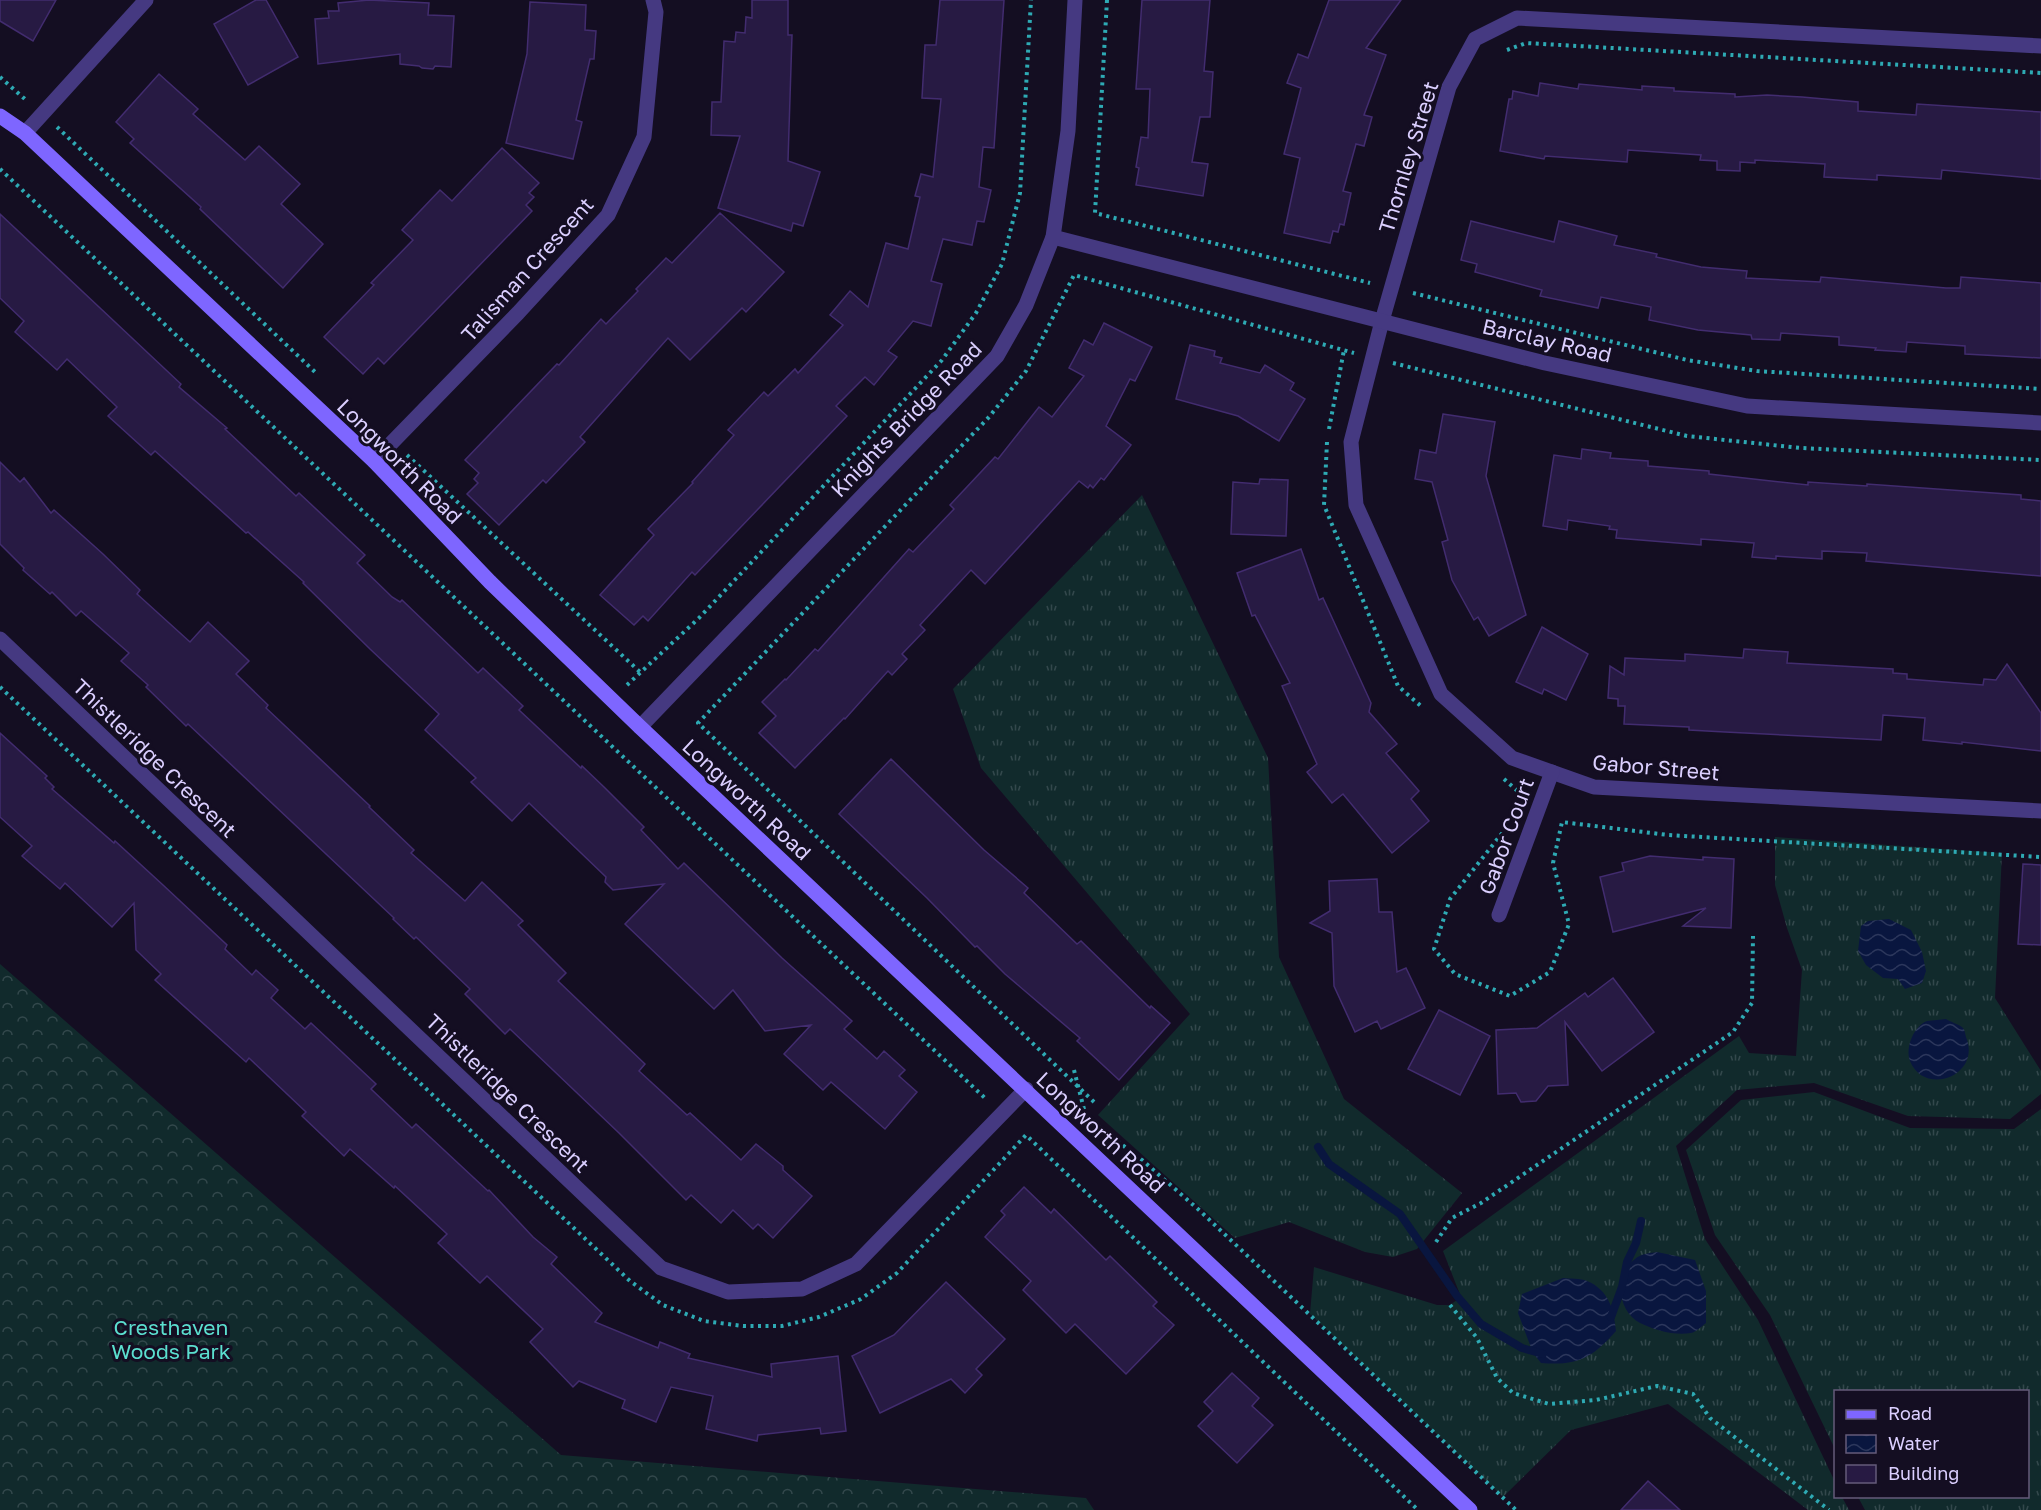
<svg xmlns="http://www.w3.org/2000/svg" width="2041" height="1510" font-family="'Golos Text',sans-serif">
<defs>
<pattern id="grass-tufts" width="24" height="20" patternUnits="userSpaceOnUse" patternTransform="scale(1.5)"><rect width="24" height="20" fill="#112a2c"/><path d="M3 7l-1-3M5 7V3M7 7l1-3M15 17l-1-3M17 17v-4M19 17l1-3" fill="none" stroke="#33484c"/></pattern>
<pattern id="forest-crowns" width="20" height="18" patternUnits="userSpaceOnUse" patternTransform="scale(1.5)"><rect width="20" height="18" fill="#112a2c"/><path d="M2 6a3 3 0 1 1 6 0M12 15a3 3 0 1 1 6 0" fill="none" stroke="#33484c"/></pattern>
<pattern id="water-waves" width="16" height="10" patternUnits="userSpaceOnUse" patternTransform="scale(1.5)"><rect width="16" height="10" fill="#09163f"/><path d="M0 5q4-4 8 0t8 0" fill="none" stroke="#2c375c"/></pattern>
</defs>
<rect width="100%" height="100%" fill="#140e22"/>
<g fill="url(#grass-tufts)">
<polygon points="1142,495 1268,758 1279,957 1344,1099 1462,1193 1417,1249 1393,1257 1365,1252 1289,1222 1235,1238 1098,1115 1190,1014 981,768 953,689"/>
<polygon points="1775,837 2002,853 1995,998 2041,1071 2041,1094 2010,1119 1908,1116 1814,1083 1737,1090 1676,1146 1705,1239 1758,1320 1835,1482 1836,1496 1842,1497 1849,1510 1808,1510 1668,1404 1571,1430 1503,1497 1310,1314 1314,1267 1437,1305 1450,1305 1461,1297 1443,1251 1739,1036 1749,1053 1796,1056 1802,970 1787,928 1775,885"/>
<polygon points="1814,1092 1910,1128 2014,1129 2041,1109 2041,1510 1865,1510 1858,1497 2028,1496 2028,1392 1836,1392 1835,1449 1770,1315 1715,1235 1686,1150 1741,1100"/>
</g>
<polygon fill="url(#forest-crowns)" points="0,964 561,1455 1086,1498 1094,1510 0,1510"/>
<g fill="url(#water-waves)">
<polygon points="1889,919 1911,930 1922,952 1926,971 1922,983 1905,989 1898,979 1883,978 1866,965 1858,951 1861,926 1868,921"/>
<path d="M 1946,1019 C 1950,1022 1959,1024 1963,1028 C 1965,1030 1965,1034 1966,1037 C 1982,1076 1924,1097 1910,1061 C 1905,1047 1914,1026 1927,1021 C 1933,1020 1940,1020 1946,1019 Z"/>
<path d="M 1657,1252 L 1695,1260 L 1706,1291 L 1706,1323 C 1702,1326 1696,1332 1691,1333 C 1675,1336 1654,1330 1640,1323 C 1617,1311 1614,1275 1635,1259 C 1640,1254 1650,1253 1657,1252 Z"/>
<path d="M 1563,1278 C 1570,1279 1580,1278 1587,1281 C 1609,1290 1614,1310 1616,1331 C 1592,1358 1578,1366 1541,1363 L 1533,1353 L 1518,1313 L 1522,1294 Z"/>
</g>
<g fill="none" stroke-linecap="round" stroke-linejoin="round">
<g stroke="#09163f" stroke-width="8">
<polyline points="1318,1147 1329,1164 1400,1214 1457,1296 1481,1324 1522,1348 1543,1354"/>
<polyline points="1611,1317 1622,1287 1627,1262 1636,1243 1641,1221"/>
</g>
</g>
<g fill="#271a43" stroke="#422c6f" stroke-width="1.5">
<polygon points="0,0 56,0 33,41 0,21"/>
<polygon points="256,0 266,0 298,57 248,85 214,24"/>
<polygon points="369,0 429,3 428,15 454,16 451,67 435,66 433,69 422,68 419,66 400,64 400,54 318,64 315,19 329,18 328,11 339,11 338,3"/>
<polygon points="752,0 788,0 788,35 792,35 788,161 820,172 803,226 793,223 791,231 718,208 740,136 711,135 712,102 721,102 724,41 735,42 736,32 745,33 746,17 752,18"/>
<polygon points="940,0 1004,0 994,148 983,147 979,187 991,190 984,222 977,221 972,245 943,239 931,281 942,284 931,326 913,321 888,351 897,357 874,385 865,377 836,406 847,416 695,575 692,572 648,621 643,616 634,625 600,595 654,535 648,529 693,483 692,482 734,435 728,430 764,392 768,396 795,369 798,373 843,325 830,315 850,291 868,307 886,243 908,249 920,197 915,196 921,174 933,177 941,99 922,98 925,45 936,45"/>
<polygon points="1142,0 1210,0 1204,71 1213,72 1210,117 1200,117 1192,162 1208,164 1203,196 1136,185 1139,168 1136,167 1141,137 1148,138 1150,89 1136,89"/>
<polygon points="1329,0 1401,0 1366,48 1386,55 1364,115 1372,117 1364,146 1356,144 1343,191 1351,193 1344,225 1340,224 1338,232 1333,231 1330,243 1284,233 1300,158 1284,154 1301,88 1287,83 1298,54 1308,58"/>
<polygon points="530,2 586,5 585,30 596,31 594,59 590,59 576,120 582,122 573,159 506,143 527,54"/>
<polygon points="159,74 198,109 193,114 245,160 259,146 300,184 281,204 323,244 283,288 200,209 201,207 130,143 134,139 116,122"/>
<polygon points="1540,83 1578,89 1579,84 1642,90 1642,86 1674,88 1674,91 1735,94 1735,97 1767,95 1802,97 1858,102 1858,111 1916,115 1917,104 2041,112 2041,179 1942,170 1941,179 1877,175 1877,180 1824,177 1825,164 1755,160 1755,163 1740,162 1740,171 1717,170 1717,161 1700,160 1701,155 1628,150 1627,162 1545,156 1544,159 1500,151 1509,99 1512,99 1513,91 1538,96"/>
<polygon points="502,148 539,183 529,193 534,197 526,205 532,211 384,364 378,358 363,374 324,337 374,285 371,283 413,240 402,230 440,190 452,201"/>
<polygon points="720,213 784,272 746,312 742,308 690,360 668,338 580,437 585,442 546,483 543,480 499,525 467,494 478,483 474,479 479,473 465,460 557,364 559,365 601,319 606,324 638,291 636,289 666,258 672,263"/>
<polygon points="0,214 181,384 179,387 227,428 225,429 296,496 299,493 365,555 357,563 392,597 400,602 402,600 478,673 483,668 523,706 519,710 581,768 582,766 604,787 644,827 641,830 678,869 684,863 782,958 852,1021 844,1029 877,1059 884,1051 905,1070 899,1076 917,1092 885,1129 831,1082 823,1090 784,1054 811,1025 765,1031 733,990 714,1009 625,924 664,884 613,890 605,882 606,877 529,803 512,821 471,782 476,778 425,730 439,714 370,649 303,583 304,582 248,532 246,533 155,451 151,455 108,416 117,407 67,359 57,370 15,332 24,321 0,298"/>
<polygon points="1471,221 1554,242 1559,221 1617,236 1614,245 1657,254 1656,257 1701,267 1747,271 1746,278 1820,282 1821,277 1946,288 1960,288 1961,277 2041,283 2041,358 1965,354 1965,346 1907,342 1906,352 1875,350 1876,348 1839,345 1839,337 1781,333 1780,340 1752,339 1751,335 1698,330 1649,320 1651,307 1601,297 1598,308 1540,296 1542,290 1475,272 1477,264 1461,260"/>
<polygon points="1104,323 1152,347 1135,381 1130,379 1106,426 1131,445 1104,480 1101,478 1093,488 1090,485 1088,488 1079,481 985,584 971,570 920,625 925,630 902,654 907,659 892,675 888,671 845,719 844,718 795,768 759,733 776,716 762,702 785,679 786,680 815,649 818,651 909,549 913,552 954,509 950,505 995,457 998,459 1039,407 1052,417 1084,376 1069,368 1084,340 1093,345"/>
<polygon points="1190,345 1215,351 1214,356 1222,358 1220,363 1260,373 1265,365 1294,383 1290,390 1305,399 1279,441 1238,416 1176,399"/>
<polygon points="1443,414 1495,422 1486,476 1526,615 1489,636 1478,617 1474,620 1452,580 1442,542 1448,540 1432,482 1415,479 1420,450 1436,453"/>
<polygon points="1582,449 1611,453 1610,458 1648,461 1648,466 1709,471 1709,474 1808,485 1808,482 1867,486 1867,484 2021,495 2021,499 2041,501 2041,576 1866,561 1867,553 1822,551 1822,559 1776,556 1776,559 1752,557 1754,543 1701,539 1701,545 1616,538 1617,530 1609,529 1610,526 1568,520 1567,530 1543,526 1554,455 1581,459"/>
<polygon points="0,462 20,482 24,478 51,513 54,510 103,554 140,590 137,594 190,642 208,622 249,661 236,674 268,705 266,708 370,806 369,807 414,850 411,853 465,901 482,882 523,921 518,925 566,973 558,981 645,1064 639,1071 687,1115 690,1113 741,1160 756,1144 783,1166 783,1170 812,1196 773,1238 758,1224 753,1229 733,1210 721,1223 691,1195 686,1200 619,1133 510,1029 505,1034 465,994 470,989 416,937 414,939 393,919 394,918 188,724 186,726 146,687 148,685 121,661 129,653 81,611 76,616 52,592 50,594 23,570 24,568 0,544"/>
<polygon points="1260,479 1288,480 1286,536 1231,534 1233,482 1259,484"/>
<polygon points="1301,549 1319,600 1323,598 1371,703 1369,712 1397,744 1386,753 1419,791 1411,799 1429,821 1392,853 1343,794 1332,803 1307,772 1317,764 1282,686 1290,683 1255,615 1252,616 1237,573"/>
<polygon points="1542,627 1588,654 1566,700 1544,689 1542,694 1516,682"/>
<polygon points="1744,649 1788,652 1787,663 1893,669 1893,673 1907,674 1907,679 1983,685 1984,679 1996,680 2007,664 2041,713 2041,751 1962,742 1962,744 1923,740 1925,718 1883,715 1881,740 1725,732 1689,730 1689,727 1624,724 1625,706 1618,706 1618,699 1608,698 1610,666 1624,675 1625,658 1685,661 1685,654 1743,658"/>
<polygon points="0,733 47,776 45,778 54,787 52,789 114,843 115,841 163,885 227,945 225,949 252,975 256,970 278,990 271,998 305,1029 311,1023 376,1084 371,1089 412,1128 416,1124 488,1191 489,1190 533,1237 557,1257 551,1264 602,1313 595,1322 658,1348 660,1342 690,1354 688,1358 772,1377 771,1364 838,1356 846,1431 821,1434 820,1428 758,1435 757,1441 706,1429 713,1396 671,1387 656,1422 622,1408 625,1400 579,1381 573,1387 530,1342 543,1329 487,1276 480,1283 438,1243 447,1234 395,1186 394,1188 350,1149 344,1156 302,1116 306,1112 249,1058 246,1062 155,980 161,974 136,950 134,903 112,927 65,883 60,889 22,856 32,846 0,817"/>
<polygon points="891,759 984,850 1028,888 1024,893 1077,944 1081,941 1150,1008 1151,1006 1170,1023 1119,1080 1077,1041 1080,1038 1005,974 977,946 975,947 927,898 839,814"/>
<polygon points="1650,856 1703,860 1703,857 1734,859 1731,928 1683,926 1706,908 1613,932 1600,877 1624,871 1622,863"/>
<polygon points="2023,864 2041,865 2041,945 2018,944"/>
<polygon points="1377,879 1379,912 1392,912 1397,972 1406,968 1425,1008 1381,1029 1377,1021 1355,1032 1334,986 1332,933 1310,923 1330,911 1329,881"/>
<polygon points="1613,978 1654,1032 1602,1071 1565,1022 1568,1085 1548,1086 1536,1101 1521,1102 1516,1093 1498,1094 1496,1030 1537,1028 1585,993 1588,997"/>
<polygon points="1439,1010 1490,1036 1460,1095 1408,1069"/>
<polygon points="1024,1187 1051,1213 1054,1209 1106,1260 1110,1256 1157,1302 1153,1306 1174,1325 1126,1374 1075,1324 1066,1333 1023,1290 1031,1281 985,1237 1005,1215 1001,1211"/>
<polygon points="946,1282 1005,1339 976,1369 982,1375 965,1393 951,1379 880,1413 852,1356 894,1335"/>
<polygon points="1232,1373 1259,1398 1252,1406 1273,1425 1237,1463 1198,1426 1213,1411 1204,1402"/>
<polygon points="1648,1481 1680,1510 1621,1510"/>
</g>
<g fill="none" stroke-linecap="round" stroke-linejoin="round">
<g stroke="#2eaab4" stroke-width="4" stroke-dasharray="3 4.5" stroke-linecap="butt">
<polyline points="1107,0 1095,213 1370,283"/>
<polyline points="1507,50 1526,43 2041,73"/>
<polyline points="0,77 26,100"/>
<polyline points="57,127 315,372"/>
<polyline points="0,169 987,1100"/>
<polyline points="1413,293 1687,360 1757,371 2041,389"/>
<polyline points="1393,363 1687,436 1801,448 2041,460"/>
<polyline points="1329,429 1344,350"/>
<polyline points="1327,442 1324,505 1398,686 1422,707"/>
<polyline points="407,455 640,672"/>
<polyline points="627,685 699,618 942,360 976,313 1002,264 1020,193 1031,0"/>
<polyline points="0,687 630,1281 663,1305 704,1321 743,1326 782,1326 819,1317 861,1299 897,1273 1026,1135 1418,1510"/>
<polyline points="1504,779 1521,794"/>
<polyline points="1507,827 1450,899 1434,949 1455,974 1510,996 1550,972 1569,924 1553,863 1562,822 1668,835 2041,857"/>
<polyline points="1074,1070 1086,1117"/>
<polyline points="1094,1102 698,723 989,417 1026,371 1074,275 1354,353"/>
<polyline points="1099,1127 1142,1160 1199,1210 1516,1510"/>
<polyline points="1436,1242 1452,1218 1481,1203 1733,1032 1752,1003 1753,936"/>
<polyline points="1450,1305 1477,1338 1497,1378 1513,1393 1549,1404 1596,1400 1657,1386 1693,1394 1710,1418 1829,1510"/>
</g>
<g stroke="#453981" stroke-width="15">
<polyline points="2041,46 1517,18 1475,39 1449,87 1382,321 1351,442 1356,505 1441,694 1512,758 1594,787 2041,811"/>
<polyline points="25,133 146,0"/>
<polyline points="1053,237 1545,363 1747,406 2041,423"/>
<polyline points="374,461 518,313 608,215 644,137 656,12 653,0"/>
<polyline points="0,639 661,1268 728,1292 802,1289 856,1264 1026,1089"/>
<polyline points="640,727 997,356 1026,305 1053,237 1068,131 1075,0"/>
<polyline points="1499,915 1552,772"/>
</g>
<polyline stroke="#7e66ff" stroke-width="15" points="0,116 25,133 374,461 490,582 640,727 1470,1510"/>
</g>
<g text-anchor="middle" dominant-baseline="central" stroke-width="6" stroke-linejoin="round" paint-order="stroke">
<g font-size="21" fill="#dbcfff" stroke="#140e22">
<text transform="translate(1408 157) rotate(-73)">Thornley Street</text>
<text transform="translate(527 269) rotate(-48)">Talisman Crescent</text>
<text transform="translate(1547 340) rotate(13)">Barclay Road</text>
<text transform="translate(906 419) rotate(-46)">Knights Bridge Road</text>
<text transform="translate(400 461) rotate(45)">Longworth Road</text>
<text transform="translate(155 758) rotate(44)">Thistleridge Crescent</text>
<text transform="translate(1656 767) rotate(5)">Gabor Street</text>
<text transform="translate(747 799) rotate(43)">Longworth Road</text>
<text transform="translate(1506 836) rotate(-70)">Gabor Court</text>
<text transform="translate(508 1093) rotate(44)">Thistleridge Crescent</text>
<text transform="translate(1101 1132) rotate(43)">Longworth Road</text>
</g>
<g font-size="21" fill="#5bdfcf" stroke="#140e22">
<text x="171" y="1327">Cresthaven<tspan x="171" dy="24">Woods Park</tspan></text>
</g>
</g>
<rect x="1834" y="1390" width="195" height="108" fill="#140e22" stroke="#645b7a" stroke-width="1.5"/>
<rect x="1846" y="1410" width="30" height="9" fill="#7e66ff" stroke="#645b7a" stroke-width="1.5"/>
<text x="1888" y="1420" font-size="18" fill="#dbcfff">Road</text>
<rect x="1846" y="1435" width="30" height="18" fill="url(#water-waves)" stroke="#645b7a" stroke-width="1.5"/>
<text x="1888" y="1450" font-size="18" fill="#dbcfff">Water</text>
<rect x="1846" y="1465" width="30" height="18" fill="#271a43" stroke="#645b7a" stroke-width="1.5"/>
<text x="1888" y="1480" font-size="18" fill="#dbcfff">Building</text>
</svg>
